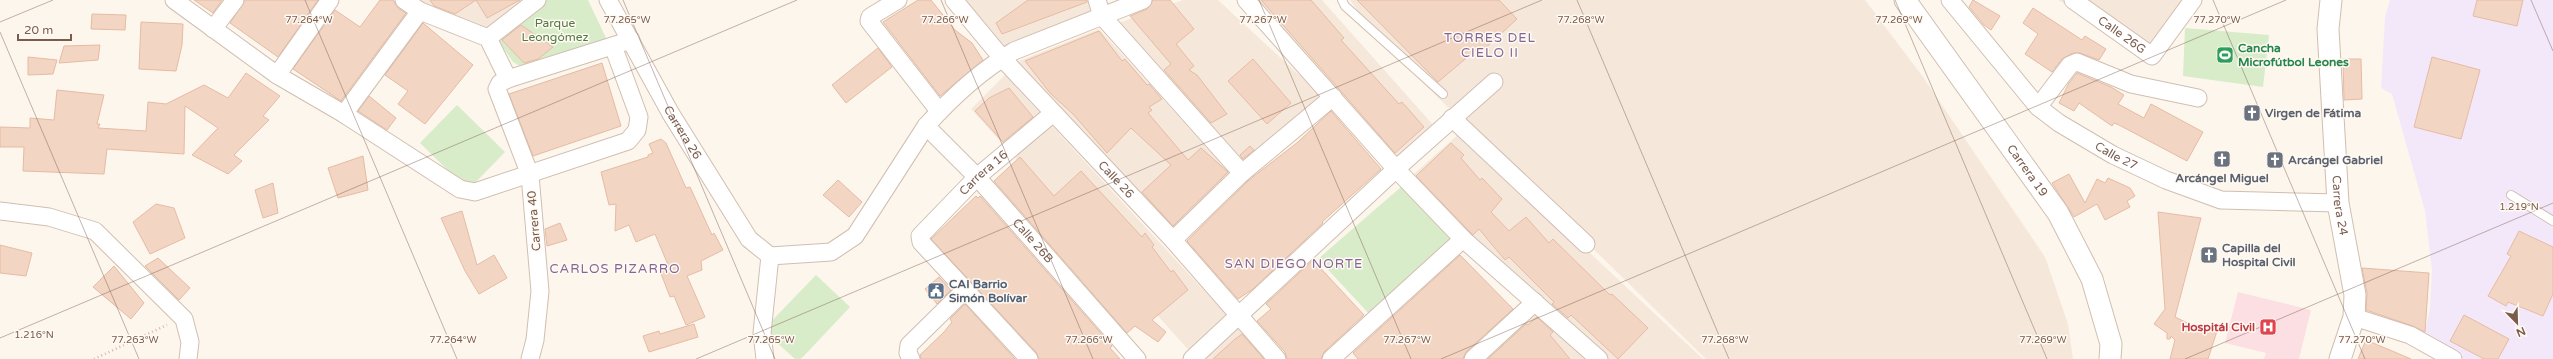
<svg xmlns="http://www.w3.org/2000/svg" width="2553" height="359" font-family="'Varela Round',sans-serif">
<rect width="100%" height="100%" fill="#fdf6ec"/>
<g fill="#f5e8da">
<polygon points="411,0 529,0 487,35"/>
<polygon points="963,0 1087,0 1093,18 1002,51"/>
<polygon points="1183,0 1218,0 1325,99 1244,181 1105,28"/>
<polygon points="1253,0 1322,0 1435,127 1394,161"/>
<polygon points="1350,0 1865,0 1923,77 2045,257 2068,324 2073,359 1706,359 1374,35"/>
<polygon points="2058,0 2185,0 2150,51"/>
<polygon points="1099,29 1240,184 1175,241 1009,65"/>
<polygon points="1005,75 1234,323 1194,356 971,109"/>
<polygon points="1461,132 1703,359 1606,359 1405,182"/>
<polygon points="1535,309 1588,359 1480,359"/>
<polygon points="1238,327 1268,359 1203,359"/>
</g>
<polygon fill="#f3e8fa" points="2390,0 2553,0 2553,359 2464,359 2425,332 2430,309 2432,270 2425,211 2392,94 2381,88 2385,17"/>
<polygon fill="#fbdfe3" points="2238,292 2311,310 2299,359 2264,359 2266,353 2225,343"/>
<g fill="#d8ecc9">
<polygon points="545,0 588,0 606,38 588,49 527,70 513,62 495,36"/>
<polygon points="2185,28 2269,35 2263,87 2183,76"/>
<polygon points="457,105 505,152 468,190 420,143"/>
<polygon points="1401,187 1460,239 1373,318 1318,259"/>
<polygon points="816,275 850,307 801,359 795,359 763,330"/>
</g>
<g fill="#f3d5c3" stroke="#e6bba3">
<polygon points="194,0 222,0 213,13"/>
<polygon points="245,0 318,0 278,57 230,23"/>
<polygon points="380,0 393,0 398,8 406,13 341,101 293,69 335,10 360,27"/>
<polygon points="430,0 520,0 487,18 476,0 455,14 434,6"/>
<polygon points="918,0 931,0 955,30 972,43 983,60 940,96 883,22"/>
<polygon points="1028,0 1087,0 1087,2 1002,34 996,23"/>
<polygon points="1153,0 1170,0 1194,29 1176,44 1194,66 1189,70 1197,75 1227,114 1211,123 1164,70 1171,64 1130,16 1147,9"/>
<polygon points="1261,0 1311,0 1344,38 1341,40 1399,104 1402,102 1424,127 1395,153"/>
<polygon points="1357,0 1499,0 1517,19 1480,53 1477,49 1438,82"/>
<polygon points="1973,0 2000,16 1991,30 1984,25 1969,7"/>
<polygon points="2477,0 2523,0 2517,26 2473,16"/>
<polygon points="2033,8 2082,40 2085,36 2106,49 2099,60 2080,53 2073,53 2062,59 2052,72 2025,54 2038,34 2023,23"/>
<polygon points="92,14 126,15 125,30 91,29"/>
<polygon points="141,22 183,24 182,45 176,71 139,69"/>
<polygon points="423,23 473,65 425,124 398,104 408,91 385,75"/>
<polygon points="521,25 553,47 538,59 524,63 502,40"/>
<polygon points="1099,31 1122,61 1125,59 1147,85 1149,84 1162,99 1149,107 1152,110 1148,113 1188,160 1201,148 1228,172 1173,226 1142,192 1171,165 1131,128 1107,153 1073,114 1050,93 1025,61"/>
<polygon points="100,45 98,60 59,63 64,46"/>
<polygon points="878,48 892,67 846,103 832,85"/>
<polygon points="28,57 57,60 53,74 28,75"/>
<polygon points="2432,57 2480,70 2461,139 2414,127"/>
<polygon points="1253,59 1291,103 1267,124 1228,81"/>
<polygon points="2343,59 2361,59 2362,99 2344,100"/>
<polygon points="602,63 621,126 533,156 509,94"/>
<polygon points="246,73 280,96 263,116 269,120 234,155 242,161 228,174 192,155 218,128 185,106 184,154 107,149 104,174 23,171 24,147 0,147 0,127 30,128 30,118 54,120 57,90 104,95 97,124 100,124 98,128 146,131 148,102 166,104 204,85 228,98"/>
<polygon points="2077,73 2111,87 2124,95 2118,104 2144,118 2151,104 2203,132 2187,161 2119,125 2114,123 2112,126 2079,103 2074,111 2059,103 2069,83"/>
<polygon points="1009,88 1033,117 1003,142 975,111 989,98"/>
<polygon points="369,96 396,118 387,130 358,111"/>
<polygon points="1331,111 1381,169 1322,222 1323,223 1253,289 1238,299 1187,241 1249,180 1298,142"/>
<polygon points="661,139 666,143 686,188 690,187 712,235 714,233 723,250 701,261 702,270 687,276 705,317 686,325 674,296 670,297 660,271 669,267 655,234 636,242 629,225 615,231 616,204 609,205 601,172 648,157 648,155 653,153 649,144"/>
<polygon points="1451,143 1464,155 1461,158 1480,180 1482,178 1502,199 1491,212 1509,231 1526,217 1549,243 1553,239 1610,295 1612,294 1648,328 1618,359 1571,315 1568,318 1552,304 1554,302 1509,257 1505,260 1479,229 1473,235 1470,232 1416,176"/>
<polygon points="1250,146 1254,150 1243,159 1240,155"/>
<polygon points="363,156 368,190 338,198 328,168"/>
<polygon points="1020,157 1054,196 1081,171 1142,237 1145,233 1154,245 1152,247 1171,272 1173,270 1188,290 1152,320 1166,332 1158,342 1135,326 1127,333 994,181"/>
<polygon points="2069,174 2085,203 2097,179 2105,183 2108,178 2130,188 2135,196 2127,201 2130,207 2105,220 2097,204 2074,217 2052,183"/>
<polygon points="838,180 862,202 849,217 823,195"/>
<polygon points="273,183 278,213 263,218 255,190"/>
<polygon points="976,196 978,198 980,196 1112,346 1110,348 1120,359 1039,359 1036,352 931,239"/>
<polygon points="156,204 174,208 185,238 150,254 133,222"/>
<polygon points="462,211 477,265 494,255 507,278 479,294 465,271 441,218"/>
<polygon points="2158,212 2201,218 2175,317 2200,329 2201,326 2217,331 2208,359 2170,359 2175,340 2171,336 2170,339 2167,339 2167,333 2154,324 2165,309"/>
<polygon points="560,223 567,240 547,246 545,229"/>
<polygon points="2519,231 2553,247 2553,294 2543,316 2508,302 2506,306 2488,296 2511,256 2507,254"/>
<polygon points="0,245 32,253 26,276 0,273"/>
<polygon points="1460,255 1513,309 1466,352 1463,359 1358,359 1353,353"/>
<polygon points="158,258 190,288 179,300 145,266"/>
<polygon points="1313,260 1364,315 1324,352 1321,359 1287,359 1285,352 1257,321 1271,309 1266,304"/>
<polygon points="114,266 144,303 131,319 93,287"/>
<polygon points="2362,268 2429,273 2425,332 2413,326 2366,310 2367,293"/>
<polygon points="939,277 951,290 937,304 925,289"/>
<polygon points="965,304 1015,359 921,359 920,355 944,332 952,322 950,319"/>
<polygon points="2464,315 2509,339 2498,359 2484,359 2450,341"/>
<polygon points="1537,317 1553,332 1550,335 1570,359 1488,359 1526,324 1528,325"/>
<polygon points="694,324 698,337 649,352 643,336 659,331 660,334"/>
<polygon points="1242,334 1264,359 1213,359 1234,340"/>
<polygon points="2366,340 2411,359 2358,359"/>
</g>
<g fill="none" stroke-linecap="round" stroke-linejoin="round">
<g stroke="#d1beb0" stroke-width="10">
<g id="service">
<polyline points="1342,0 1345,6 1443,94"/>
<polyline points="2511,195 2553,221"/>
</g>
</g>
<g stroke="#d1beb0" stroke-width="19">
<g id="minor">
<polyline points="174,0 277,75 344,114 460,189 475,192 628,141 637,130 639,117 613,46"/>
<polyline points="404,0 420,11 488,38 508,79"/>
<path id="s1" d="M 608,0 L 671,114 L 749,239 L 770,256"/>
<polyline points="898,0 870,17 869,21 939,111"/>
<path id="s2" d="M 954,0 L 1002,58 L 1173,240 L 1277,359"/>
<polyline points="1097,0 1102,16 1242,173"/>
<polyline points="1246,0 1396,169 1463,239 1599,359"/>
<path id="s3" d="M 1950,0 L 2038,107 L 2059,123 L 2113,155 L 2166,180 L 2221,200 L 2338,203"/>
<path id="s4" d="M 2073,0 L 2152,56 L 2193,0"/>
<polyline points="213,29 235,0"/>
<polyline points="488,38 537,0"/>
<polyline points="277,75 330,0"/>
<polyline points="2038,107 2070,65 2077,62 2131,84 2198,98"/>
<polyline points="344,114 420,11"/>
<polyline points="1452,118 1586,244"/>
<path id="s5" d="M 926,126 L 977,177 L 1137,359"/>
<polyline points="0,211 49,217 95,231 184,319 190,342 188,359"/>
<polyline points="1173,240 1242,173 1333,97"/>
<path d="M 770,256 L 831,252 L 855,236 L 926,126 C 951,98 982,70 1014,51 L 1143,0"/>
<polyline points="2354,317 2410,335 2453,359"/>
<polyline points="530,359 535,340 540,291 530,175 497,89 500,83 508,79 631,40"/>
<polyline points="765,359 762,333 770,256"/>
<polyline points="911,359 908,353 909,345 964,291"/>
<path id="s6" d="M 1029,359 L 921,242 L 920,236 L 977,177 L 1052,114"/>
<polyline points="1192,359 1396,169 1494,82"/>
<polyline points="1331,359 1463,239"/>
<polyline points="1473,359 1535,302"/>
</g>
</g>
<g stroke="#d1beb0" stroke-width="23">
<g id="tertiary">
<path id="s7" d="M 1905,0 L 2058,213 L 2092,279 L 2111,344 L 2110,359"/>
<path id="s8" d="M 2331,0 L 2328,29 L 2338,203 L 2355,295 L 2354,317 L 2340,359"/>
</g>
</g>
<polyline stroke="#d9b8a5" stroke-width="2.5" stroke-dasharray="1 3" stroke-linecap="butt" points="94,359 167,325"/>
<use href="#service" stroke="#fff" stroke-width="8"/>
<use href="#minor" stroke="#fff" stroke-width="17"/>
<use href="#tertiary" stroke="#fff" stroke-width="21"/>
</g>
<path fill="none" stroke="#7a5c4d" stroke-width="1" stroke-opacity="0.45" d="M 305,0 L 457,359M 623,0 L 775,359M 941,0 L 1093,359M 1259,0 L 1411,359M 1577,0 L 1729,359M 1895,0 L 2047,359M 2213,0 L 2365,359M 2531,0 L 2553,51M 0,22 L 53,0M 0,32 L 139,359M 0,338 L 797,0M 696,359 L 1542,0M 1441,359 L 2286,0M 2185,359 L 2553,203"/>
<defs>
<g id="stadium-square" transform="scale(0.9)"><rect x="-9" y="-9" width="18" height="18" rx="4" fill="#2e9e5b" stroke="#fffaf3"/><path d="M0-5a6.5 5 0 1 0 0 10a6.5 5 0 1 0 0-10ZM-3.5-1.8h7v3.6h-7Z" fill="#fff"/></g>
<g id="church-square" transform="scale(0.9)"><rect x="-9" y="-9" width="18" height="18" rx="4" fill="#6b7280" stroke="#fffaf3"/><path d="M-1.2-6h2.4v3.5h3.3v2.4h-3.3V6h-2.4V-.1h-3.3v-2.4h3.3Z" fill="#fff"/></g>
<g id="civic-square" transform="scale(0.9)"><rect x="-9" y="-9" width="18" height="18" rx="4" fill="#5c6f8a" stroke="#fffaf3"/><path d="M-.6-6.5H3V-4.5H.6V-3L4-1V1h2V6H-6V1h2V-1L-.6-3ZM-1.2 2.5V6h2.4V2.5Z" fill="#fff"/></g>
<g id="hospital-square" transform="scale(0.9)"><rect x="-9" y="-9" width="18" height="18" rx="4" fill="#e0444e" stroke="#fffaf3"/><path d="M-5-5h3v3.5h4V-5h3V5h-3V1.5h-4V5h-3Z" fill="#fff"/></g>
</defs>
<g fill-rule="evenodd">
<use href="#stadium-square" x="2225" y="55"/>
<use href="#church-square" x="2252" y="113"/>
<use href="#church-square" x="2222" y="159"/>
<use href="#church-square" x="2275" y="160"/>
<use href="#church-square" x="2209" y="255"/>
<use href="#civic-square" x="936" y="291"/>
<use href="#hospital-square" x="2268" y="327"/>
</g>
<g text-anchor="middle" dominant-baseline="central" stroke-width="3" stroke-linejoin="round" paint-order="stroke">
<g font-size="12" fill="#537a41" stroke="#fffaf3">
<text x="555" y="23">Parque<tspan x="555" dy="14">Leongómez</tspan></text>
</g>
<g font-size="12" fill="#7a5c4d" stroke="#fffaf3">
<text stroke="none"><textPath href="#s4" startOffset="60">Calle 26G</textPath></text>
<text stroke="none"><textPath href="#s1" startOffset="152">Carrera 26</textPath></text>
<text stroke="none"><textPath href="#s3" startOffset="231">Calle 27</textPath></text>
<text stroke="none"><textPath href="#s7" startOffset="210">Carrera 19</textPath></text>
<text stroke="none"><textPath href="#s6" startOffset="255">Carrera 16</textPath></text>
<text stroke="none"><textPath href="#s2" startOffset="242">Calle 26</textPath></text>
<text stroke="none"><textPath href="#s8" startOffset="206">Carrera 24</textPath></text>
<text transform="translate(534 221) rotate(-95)">Carrera 40</text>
<text stroke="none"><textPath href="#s5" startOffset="157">Calle 26B</textPath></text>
</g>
<g font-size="12" font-weight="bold" fill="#27864d" stroke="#fffaf3" text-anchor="start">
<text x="2238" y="48">Cancha<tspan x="2238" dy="14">Microfútbol Leones</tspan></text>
</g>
<g font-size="12" font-weight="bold" fill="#5b616d" stroke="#fffaf3" text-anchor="start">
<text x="2265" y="113">Virgen de Fátima</text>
<text x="2288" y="160">Arcángel Gabriel</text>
<text x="2222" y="178" text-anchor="middle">Arcángel Miguel</text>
<text x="2222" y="248">Capilla del<tspan x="2222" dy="14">Hospital Civil</tspan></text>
</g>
<g font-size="12" font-weight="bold" fill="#4e5e75" stroke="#fffaf3" text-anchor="start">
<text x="949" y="284">CAI Barrio<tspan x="949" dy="14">Simón Bolívar</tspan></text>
</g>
<g font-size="12" font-weight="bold" fill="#be3a42" stroke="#fffaf3" text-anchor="end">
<text x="2255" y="327">Hospitál Civil</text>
</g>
<g font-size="13" letter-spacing="1" fill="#846695" stroke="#fffaf3">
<text x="1490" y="38">TORRES DEL<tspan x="1490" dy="15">CIELO II</tspan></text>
<text x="1294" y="264">SAN DIEGO NORTE</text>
<text x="615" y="269">CARLOS PIZARRO</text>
</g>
</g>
<g font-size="10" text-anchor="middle" fill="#7a5c4d" stroke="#fffaf3" stroke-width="3" stroke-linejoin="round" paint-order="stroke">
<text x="309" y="23">77.264°W</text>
<text x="627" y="23">77.265°W</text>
<text x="945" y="23">77.266°W</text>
<text x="1263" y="23">77.267°W</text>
<text x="1581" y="23">77.268°W</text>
<text x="1899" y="23">77.269°W</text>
<text x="2217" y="23">77.270°W</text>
<text x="2519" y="210">1.219°N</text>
<text x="34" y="338">1.216°N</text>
<text x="135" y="343">77.263°W</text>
<text x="453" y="343">77.264°W</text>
<text x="771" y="343">77.265°W</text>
<text x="1089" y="343">77.266°W</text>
<text x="1407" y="343">77.267°W</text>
<text x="1725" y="343">77.268°W</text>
<text x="2043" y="343">77.269°W</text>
<text x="2362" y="343">77.270°W</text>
</g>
<g transform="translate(2517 323) rotate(157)" stroke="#fffaf3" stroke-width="3" paint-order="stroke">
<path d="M0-3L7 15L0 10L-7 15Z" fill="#7a5c4d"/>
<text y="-6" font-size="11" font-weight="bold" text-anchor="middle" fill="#7a5c4d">N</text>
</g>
<path d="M18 34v6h53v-6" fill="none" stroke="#7a5c4d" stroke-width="2"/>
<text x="24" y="34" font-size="12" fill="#7a5c4d" stroke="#fffaf3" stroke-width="3" paint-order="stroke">20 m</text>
</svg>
